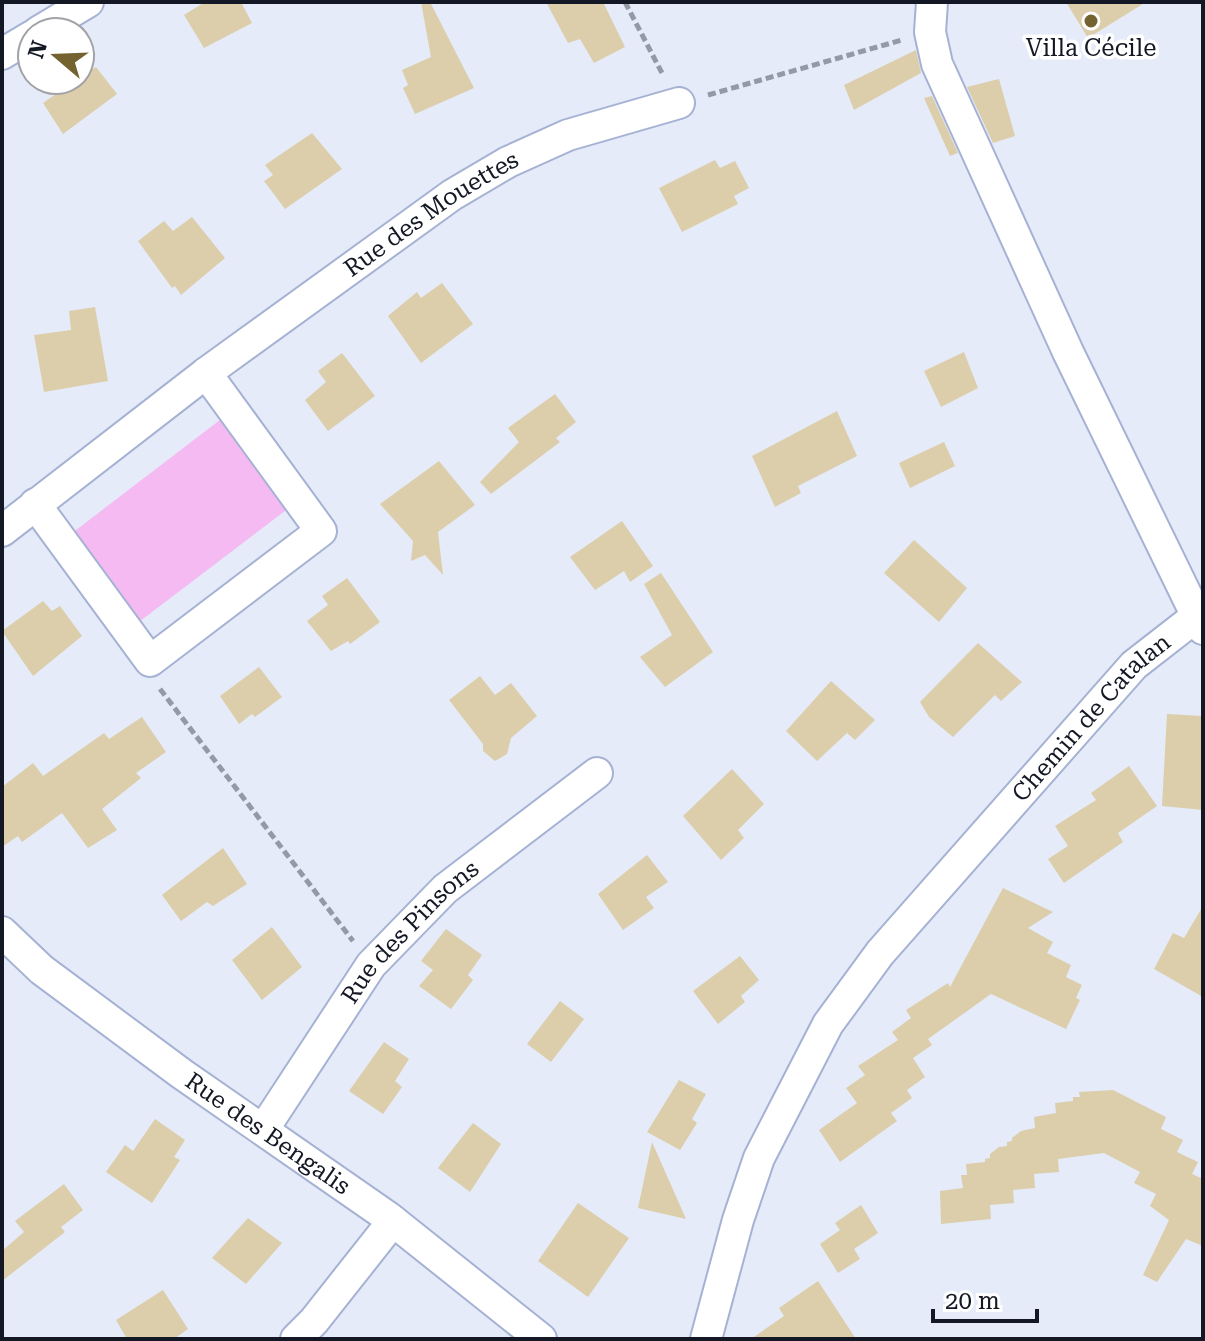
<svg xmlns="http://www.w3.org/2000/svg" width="1205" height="1341" font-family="'Roboto Serif',serif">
<rect width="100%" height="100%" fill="#e5ebf9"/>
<polygon fill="#f5baf1" points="233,410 298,501 127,631 63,540"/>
<g fill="#dcceaa">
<polygon points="205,2 241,2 252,23 204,48 184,15"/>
<polygon points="421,2 430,2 474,88 415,114 403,88 408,85 402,70 431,57"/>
<polygon points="546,2 603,2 625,47 594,63 580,39 568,43"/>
<polygon points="1066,2 1146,2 1088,38"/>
<polygon points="916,50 921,73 854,110 844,85"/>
<polygon points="96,67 117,94 63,134 43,103 76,80 80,80 80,77"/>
<polygon points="999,79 1015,136 993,143 967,87"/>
<polygon points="932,96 958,153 950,156 924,98"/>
<polygon points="312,133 342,169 285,209 264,181 273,175 265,165"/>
<polygon points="715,160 720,168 735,161 749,188 734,196 738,204 682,232 659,188"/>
<polygon points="192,217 225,258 181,295 175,286 172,288 138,241 164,221 173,231"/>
<polygon points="442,283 473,324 421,363 388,316 417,292 421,298"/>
<polygon points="95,307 108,381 44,392 34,335 71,330 69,311"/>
<polygon points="964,352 978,388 941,407 924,371"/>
<polygon points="342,353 375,396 328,431 305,400 326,382 318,371"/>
<polygon points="555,394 576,422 556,438 560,442 491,494 480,482 519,442 508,428"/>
<polygon points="837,411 857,456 798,486 801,493 775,507 752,456"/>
<polygon points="944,442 955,466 910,488 899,463"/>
<polygon points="439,461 475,505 438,532 443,575 425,555 411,561 413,541 380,504"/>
<polygon points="622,521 653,566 630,582 624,571 595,590 570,557"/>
<polygon points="914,540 967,588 939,622 884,573"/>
<polygon points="661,573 713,652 665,687 640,657 672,635 644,584"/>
<polygon points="347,578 380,622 350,644 348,641 331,651 307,621 328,605 322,596"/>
<polygon points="43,601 52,611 60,606 82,636 33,676 2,631"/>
<polygon points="978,643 1022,682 1001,701 995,695 953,737 929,717 920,702"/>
<polygon points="259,667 282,697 255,717 252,714 239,724 220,696"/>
<polygon points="480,676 495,695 511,683 537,716 511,738 507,754 495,761 483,751 483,744 449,700"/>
<polygon points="831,681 875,720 855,740 847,733 817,761 786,731"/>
<polygon points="1167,714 1203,716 1203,810 1162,806"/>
<polygon points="142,717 166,752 136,773 141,778 102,809 117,830 88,848 62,813 22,842 18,836 2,847 2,787 33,763 43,776 104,733 109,739"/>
<polygon points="1129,766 1157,806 1118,833 1123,842 1064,883 1048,859 1068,846 1055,826 1096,800 1091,793"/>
<polygon points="732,769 764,804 738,830 744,838 721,860 683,816"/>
<polygon points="223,848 247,884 213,906 207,902 181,921 162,895"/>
<polygon points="647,855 668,882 646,897 654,908 623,930 598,894"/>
<polygon points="1003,888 1053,912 1028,928 1053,942 1047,953 1071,965 1066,977 1082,985 1076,998 1080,1000 1066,1029 991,994 928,1039 932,1045 913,1058 925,1077 907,1090 912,1098 891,1113 897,1121 840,1162 819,1130 857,1103 846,1088 865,1075 858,1066 898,1040 892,1032 911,1018 906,1010 948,983 950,987"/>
<polygon points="1203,906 1203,997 1154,969 1173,933 1184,938"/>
<polygon points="272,927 302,967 262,1000 232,960"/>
<polygon points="446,929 482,955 468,975 473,980 451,1009 419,986 433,970 421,961"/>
<polygon points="740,956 759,980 741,996 745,1002 718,1024 693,991"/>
<polygon points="560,1001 584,1019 551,1062 527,1044"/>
<polygon points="384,1042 409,1059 395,1081 402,1087 383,1114 349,1091"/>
<polygon points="679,1080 706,1094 692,1119 697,1123 680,1150 647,1132"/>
<polygon points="1113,1090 1166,1117 1161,1129 1183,1140 1177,1152 1198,1162 1192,1174 1203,1179 1203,1246 1186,1239 1157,1282 1143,1275 1169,1220 1150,1206 1156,1194 1134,1183 1140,1172 1104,1153 1058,1159 1059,1172 1034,1174 1035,1188 1013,1190 1014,1203 990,1205 991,1219 941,1224 940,1191 963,1188 961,1175 967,1175 966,1164 985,1162 985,1159 990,1158 990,1154 999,1147 1007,1146 1007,1142 1012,1141 1012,1138 1021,1131 1035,1128 1034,1117 1056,1113 1055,1103 1073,1101 1073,1097 1080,1097 1079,1092"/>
<polygon points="155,1119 185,1140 174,1157 180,1160 152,1203 106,1172 125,1145 133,1151"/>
<polygon points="473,1123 501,1144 470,1192 438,1168"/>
<polygon points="652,1142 686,1219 638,1208"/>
<polygon points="64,1184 83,1210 61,1227 65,1232 2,1281 2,1251 24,1232 15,1221"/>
<polygon points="578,1203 629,1238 588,1297 538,1261"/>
<polygon points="861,1205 878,1233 854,1249 860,1259 838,1273 820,1244 840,1230 835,1223"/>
<polygon points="248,1218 282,1243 246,1284 212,1258"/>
<polygon points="818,1281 856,1339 751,1339 784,1316 779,1308"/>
<polygon points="163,1290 188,1329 174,1339 127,1339 116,1320"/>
</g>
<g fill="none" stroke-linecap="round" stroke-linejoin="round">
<g stroke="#a5b2d3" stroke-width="34">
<g id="street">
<polyline points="932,2 930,32 937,64 1068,352 1203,629"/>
<polyline points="38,32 88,2"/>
<polyline points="2,54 32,36"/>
<polyline points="35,504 150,661 321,531 206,373"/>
<path id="s1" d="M 2,531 L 206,373 L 452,195 L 508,162 L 568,135 L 679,103"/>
<path id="s2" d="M 2,932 L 42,970 L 182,1074 L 388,1217 L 541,1339"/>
<path id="s3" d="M 263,1130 L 371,965 L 445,889 L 597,773"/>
<polyline points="296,1339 314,1321 393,1221"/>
<path id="s4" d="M 706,1339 L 738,1220 L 759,1158 L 828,1024 L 880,953 L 1134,665 L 1197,616"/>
</g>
</g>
<g stroke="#9499a6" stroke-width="5" stroke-dasharray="8 4" stroke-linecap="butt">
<polyline points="625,2 663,75"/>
<polyline points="708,95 902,40"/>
<polyline points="160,689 353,941"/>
</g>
<use href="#street" stroke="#fff" stroke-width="30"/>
</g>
<circle fill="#756231" stroke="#fff" stroke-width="3" cx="1091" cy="21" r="8"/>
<g text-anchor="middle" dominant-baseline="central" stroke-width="7" stroke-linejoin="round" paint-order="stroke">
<g font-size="24" fill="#141824" stroke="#fff">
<text x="1091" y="48">Villa Cécile</text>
</g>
<g font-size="24" fill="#141824" stroke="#fff">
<text stroke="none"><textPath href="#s1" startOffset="534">Rue des Mouettes</textPath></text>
<text stroke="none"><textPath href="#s4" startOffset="744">Chemin de Catalan</textPath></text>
<text stroke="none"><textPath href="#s3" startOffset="248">Rue des Pinsons</textPath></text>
<text stroke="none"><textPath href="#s2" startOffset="334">Rue des Bengalis</textPath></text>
</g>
</g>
<rect width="1205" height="1341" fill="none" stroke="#141824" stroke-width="8"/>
<g transform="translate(56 56) rotate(289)"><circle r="38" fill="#ffffff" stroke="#a1a3a7" stroke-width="2"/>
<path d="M0-6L14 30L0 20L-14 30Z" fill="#756231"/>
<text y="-12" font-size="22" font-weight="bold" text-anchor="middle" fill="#141824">N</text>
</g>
<path d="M933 1309v12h104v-12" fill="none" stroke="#141824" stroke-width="4"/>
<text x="945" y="1309" font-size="24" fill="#141824" stroke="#ffffff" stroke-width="6" paint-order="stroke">20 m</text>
</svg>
